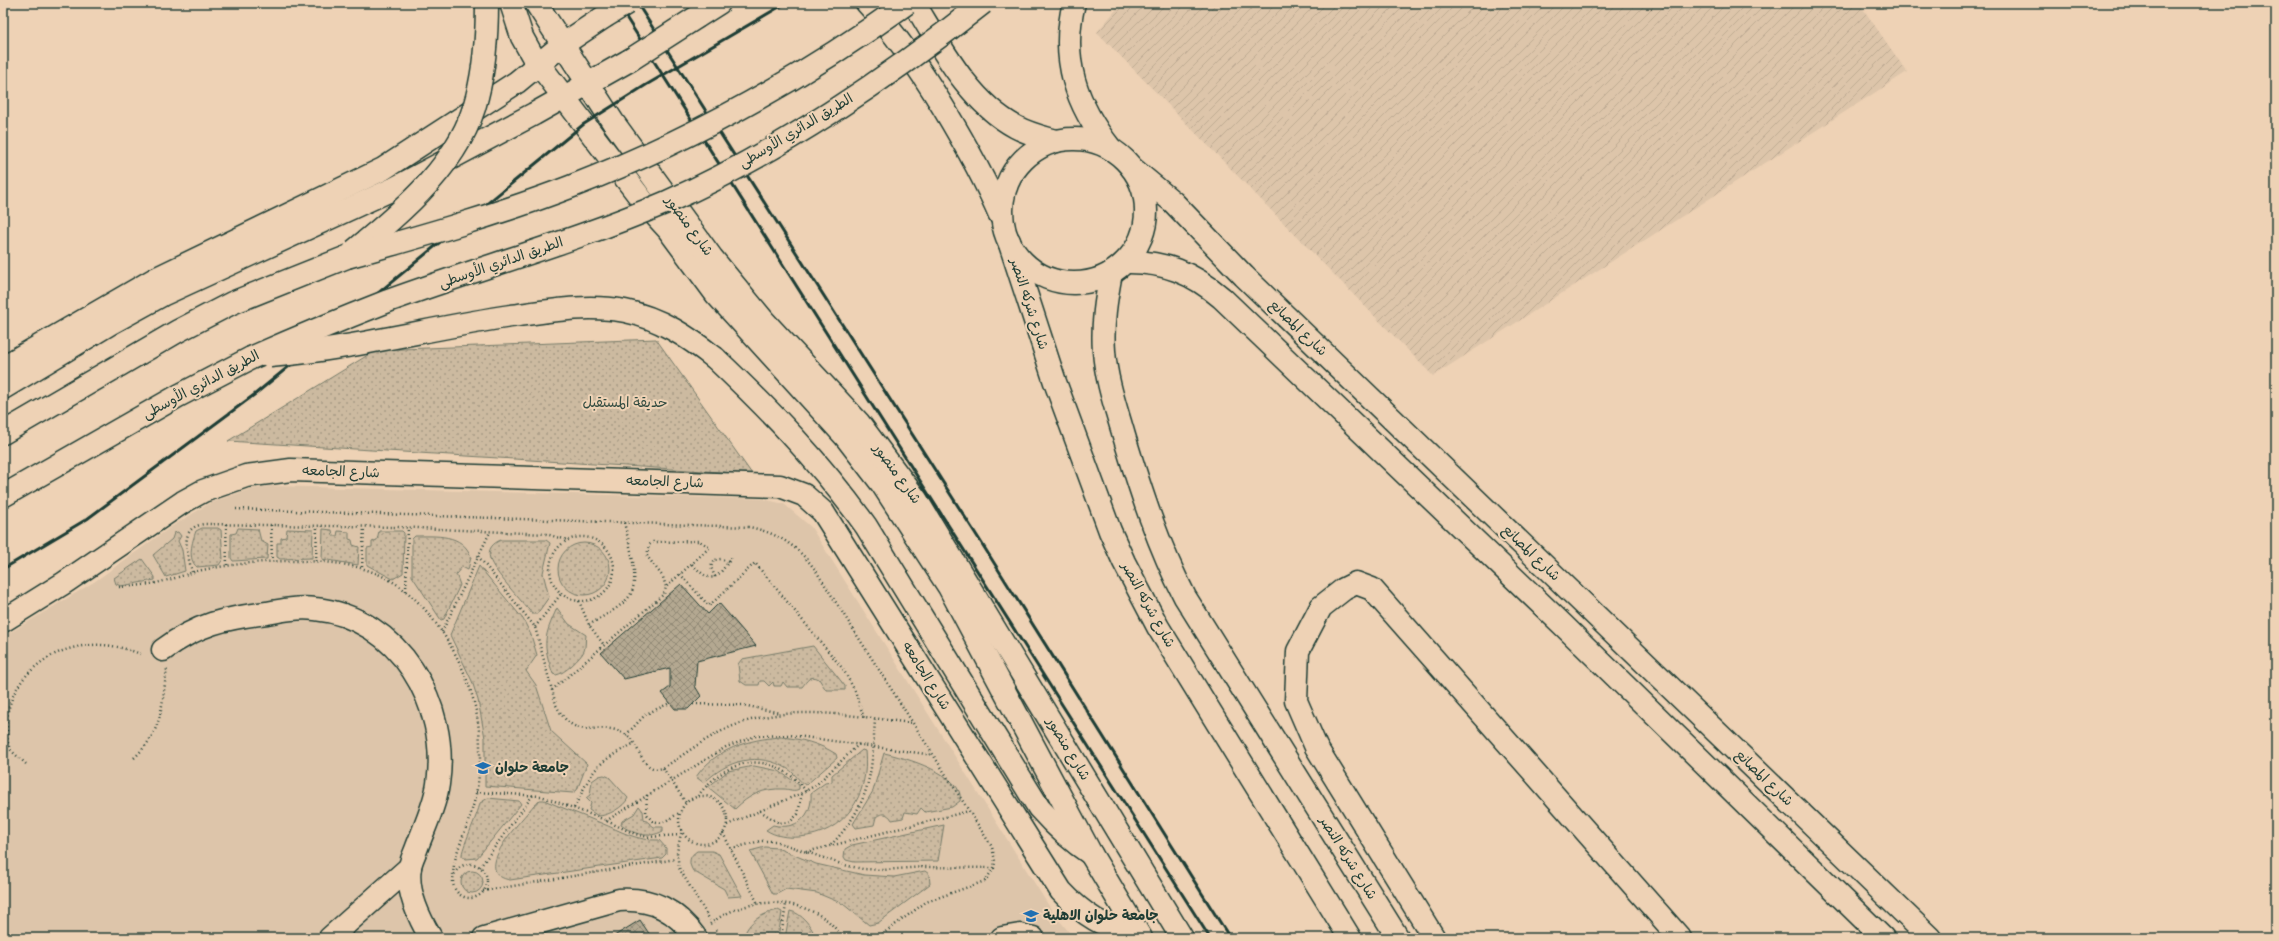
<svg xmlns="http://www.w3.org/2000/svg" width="2279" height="941" font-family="Mynerve,'Playpen Sans Arabic',sans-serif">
<defs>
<pattern id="industrial-furrows" width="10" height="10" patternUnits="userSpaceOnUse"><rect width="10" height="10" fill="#ddc5aa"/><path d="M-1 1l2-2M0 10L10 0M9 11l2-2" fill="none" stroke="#bdaa93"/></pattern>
<pattern id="garden-dots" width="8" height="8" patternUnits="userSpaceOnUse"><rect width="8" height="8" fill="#ccbaa0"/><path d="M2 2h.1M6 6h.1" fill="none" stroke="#a59883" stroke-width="1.8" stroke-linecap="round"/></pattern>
<pattern id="building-cross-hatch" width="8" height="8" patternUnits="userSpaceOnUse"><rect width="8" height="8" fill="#b4a891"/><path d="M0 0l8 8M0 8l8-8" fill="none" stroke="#928a77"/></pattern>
</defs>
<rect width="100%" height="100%" fill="#eed2b5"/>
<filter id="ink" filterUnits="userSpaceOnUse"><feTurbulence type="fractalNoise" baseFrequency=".025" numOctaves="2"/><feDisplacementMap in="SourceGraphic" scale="8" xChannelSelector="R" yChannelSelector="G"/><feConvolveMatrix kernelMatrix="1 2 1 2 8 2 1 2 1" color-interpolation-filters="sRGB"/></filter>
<g filter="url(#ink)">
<polygon fill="#ddc5aa" points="271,486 763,499 784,504 811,527 1054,914 1074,938 3,938 3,637 94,582 171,527 210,503 250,489"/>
<polygon fill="url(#industrial-furrows)" points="1122,3 1859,3 1907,72 1433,376 1097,32"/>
<g fill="url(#garden-dots)" stroke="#767c6a">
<polygon points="656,339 752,474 228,441 376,350"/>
<path d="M 202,528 L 218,528 L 221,530 L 223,559 L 219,565 L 197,567 C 187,559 192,542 196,531 Z"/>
<polygon points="238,528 258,529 261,541 268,545 267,559 233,561 231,558 231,534 236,533"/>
<polygon points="287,529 313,530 312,558 280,559 277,557 277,543 281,543 281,538 286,537"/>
<polygon points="323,529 332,530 333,536 337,536 338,531 349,532 349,539 352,540 353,545 359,547 358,565 322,559"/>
<polygon points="379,531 402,531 404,533 403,573 393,579 367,565 367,548 372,547 372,542 377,540"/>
<polygon points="178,532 181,536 178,541 182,550 185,571 166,577 153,555 172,539 174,533"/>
<path d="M 415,536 C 435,536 463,533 471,557 L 468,570 L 462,567 L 456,574 L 460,585 L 444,619 L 441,620 L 412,576 L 412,539 Z"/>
<path d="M 501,540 L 546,540 L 550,543 L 543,573 L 549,597 L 537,614 L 532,614 C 523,602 493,571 490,559 C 487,549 493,543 501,540 Z"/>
<circle cx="584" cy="569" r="26"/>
<polygon points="142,559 155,577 155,580 121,586 116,584 114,578"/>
<polygon points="479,566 523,619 531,635 537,655 526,671 536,685 551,731 587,764 577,790 573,793 485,786 485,738 478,700 472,681 450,635"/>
<path d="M 557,608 L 569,624 L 586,635 C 585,640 586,646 584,651 C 581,658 564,674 556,675 L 553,674 C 542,643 544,637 557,608 Z"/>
<path d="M 813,646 L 845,686 L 845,690 L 826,690 L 819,679 C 810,674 807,681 802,687 L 787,687 L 783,682 L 781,686 L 774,686 L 773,682 L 769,686 L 764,681 L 760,681 L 759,685 L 746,685 L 740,681 L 738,664 L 742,659 Z"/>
<path d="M 781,737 C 801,739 819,743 836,754 L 837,758 L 806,785 C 800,783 795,773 788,769 C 758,751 727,760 704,783 L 696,777 C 715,749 749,739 781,737 Z"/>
<path d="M 862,750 L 865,751 C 870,795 845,834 799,837 C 787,838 775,836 766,830 L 773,825 C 796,831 813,816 811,793 L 825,783 L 832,782 L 832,775 Z"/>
<path d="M 884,753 C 903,757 966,775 960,801 L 952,807 L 925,812 L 921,808 L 917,814 L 905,812 L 903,818 L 892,820 C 888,813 882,812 876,817 L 874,825 L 856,828 L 853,824 L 873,791 Z"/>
<path d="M 754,766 L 779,771 L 799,785 L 799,789 C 794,792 789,789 784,789 C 763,788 749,795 735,809 L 708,787 L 728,771 Z"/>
<path d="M 604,775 L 609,777 L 628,798 C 624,807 608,816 598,816 L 589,810 L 591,803 L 586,798 L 590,795 L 592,781 L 599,776 Z"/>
<path d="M 488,798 L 519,801 L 521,804 L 477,858 L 466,859 L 462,856 C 461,849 478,815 480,803 Z"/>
<path d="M 540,800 L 544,800 C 562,808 582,815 601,823 C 621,831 636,841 659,840 L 666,848 L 666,854 L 662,858 L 510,880 C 469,873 522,820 534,805 Z"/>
<path d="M 639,806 L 643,811 L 644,819 L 654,827 L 663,827 L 663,831 C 649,839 633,834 621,825 L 622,821 L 634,814 Z"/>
<polygon points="944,825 938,861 854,862 846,860 844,857 845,849 852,845"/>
<polygon points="765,847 777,848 816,864 864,875 894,877 925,871 929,874 930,884 878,923 869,925 843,904 817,893 786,889 777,894 773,894 750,851"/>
<path d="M 697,851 L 712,851 L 719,854 L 742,896 L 728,897 L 724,889 L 693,871 C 688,863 689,856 697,851 Z"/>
<circle cx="472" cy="882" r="11"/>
<path d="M 778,910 L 782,912 L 778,938 L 743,938 C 749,920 762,914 778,910 Z"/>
<path d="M 790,911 C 802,913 812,927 816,938 L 785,938 Z"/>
</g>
<g fill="url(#building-cross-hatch)" stroke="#1f3d34">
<polygon points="681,584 708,614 719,603 756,646 697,661 695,686 701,696 688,709 675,709 662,693 670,687 670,668 624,679 601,653"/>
<polygon points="640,920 652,938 611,938"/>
</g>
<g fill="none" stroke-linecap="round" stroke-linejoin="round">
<g stroke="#1f3d34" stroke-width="25">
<g id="minor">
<polyline points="511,3 522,37 532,55 594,137 646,205 668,229 716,294 845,436 882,484 949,587 1091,854 1141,938"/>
<polyline points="536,3 613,122 712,258 764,321 859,423 916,499 1182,938"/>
<path d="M 867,3 C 897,35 920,69 943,107 C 964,142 984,177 1000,215"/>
<path d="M 914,3 C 941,47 969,102 1016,127 C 1029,134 1042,137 1056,141"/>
<circle cx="1074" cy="211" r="72"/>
<polyline points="1132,168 1173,202 1244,276 1930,938"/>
<polyline points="1009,241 1055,382 1110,531 1124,562 1158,627 1350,938"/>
<path d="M 1125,262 C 1164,261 1193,273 1222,298 L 1563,625 L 1883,938"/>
<path d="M 1111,273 C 1106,299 1102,324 1104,351 C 1106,380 1116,408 1124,436 C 1141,492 1158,545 1185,597 L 1398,938"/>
<path d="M 3,621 L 64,583 L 183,502 L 203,491 L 246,476 L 291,470 L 780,486 L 804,495 L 823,512 L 1061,891 C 1085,917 1103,925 1135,938"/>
<path d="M 163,650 C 197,624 226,618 267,613 C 283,610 299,607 315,609 C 399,617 450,705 438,784 C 435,805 425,826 417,847 C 415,853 411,860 410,867 C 406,891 419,918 431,938"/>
<polyline points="330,938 410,867"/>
<path d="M 484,938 L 619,900 C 653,898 676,910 696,938"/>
<polyline points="1002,938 1020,935 1033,938"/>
<polyline points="1434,938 1316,747 1296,701 1298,651 1321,607 1344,589 1356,583 1372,589 1680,938"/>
</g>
</g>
<g stroke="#1f3d34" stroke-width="25">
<g id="major">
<polyline points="697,17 719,3"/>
<polyline points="3,367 155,279 383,169 517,82 562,45 604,17"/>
<polyline points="3,388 111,323 162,295 395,188 534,114 630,60"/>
</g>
</g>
<g stroke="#1f3d34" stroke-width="25">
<g id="highway">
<path d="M 1074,3 C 1060,59 1076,105 1111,149"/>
<path d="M 715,358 C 772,412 820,462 866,526 L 1039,808 C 1055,826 1071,841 1091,854"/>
<polyline points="3,433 178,331 232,303 347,257"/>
<polyline points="3,496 178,396 251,358"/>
</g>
</g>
<g stroke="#1f3d34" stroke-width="2.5" stroke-dasharray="1 3" stroke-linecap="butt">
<path d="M 236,509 L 749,527 C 778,533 798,546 816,571 L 992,847 L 995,861 L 994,868 L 985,881 L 926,902 L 877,938"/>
<polyline points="226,524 227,566"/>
<polyline points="271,525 272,561"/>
<circle cx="582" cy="569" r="32"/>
<path d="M 478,556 L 535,627 L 556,705 C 577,746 598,718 625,734 C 641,743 640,774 663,768 C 685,754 708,736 733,726 C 791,703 852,716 912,723"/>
<polyline points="316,561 317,526"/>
<path d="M 692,564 C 713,586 716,579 732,557"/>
<polyline points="362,567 364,527"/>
<path d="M 192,572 C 188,554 177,527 205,524 L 397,527 L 546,534 L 567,540"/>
<polyline points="680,574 709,606 755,563 843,669 855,691 864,718"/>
<polyline points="715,577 711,567 714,560 721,559 728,562"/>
<path d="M 119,587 C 134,586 150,585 164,581 C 177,578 189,573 202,570 C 232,564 264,561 294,561 C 364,561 404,574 444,635 C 468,672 481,712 480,756 C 480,777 476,799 469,819 C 463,839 453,856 453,877"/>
<polyline points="406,591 408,527"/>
<polyline points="579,601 589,625 604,645"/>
<path d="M 589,625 C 601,617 617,610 627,599 C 643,584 628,541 624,522"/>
<polyline points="535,627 561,594"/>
<polyline points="442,632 490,532"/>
<polyline points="552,690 664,594 666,587 710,547 699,541 653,542 649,545 647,556 663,577 666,587"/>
<polyline points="693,704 743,705 780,713"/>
<polyline points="626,735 646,714 670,703"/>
<path d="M 134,758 C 164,730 161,706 167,669"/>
<path d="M 26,764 C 21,759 14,754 10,749 C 7,743 7,734 7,728 C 5,687 39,654 77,647 C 100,642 121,646 143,655"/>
<polyline points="663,768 686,803"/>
<polyline points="476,792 541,796 600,818 635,834 648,837 680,835"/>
<polyline points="647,795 646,813 652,821 662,823 681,812"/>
<path d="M 698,796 C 728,756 773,749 806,791"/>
<circle cx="703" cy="820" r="24"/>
<path d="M 574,808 C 594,768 594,764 635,743"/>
<polyline points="760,811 779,823 790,822 798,814 802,793"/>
<polyline points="606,821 726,747 756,736 790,735 933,755"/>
<polyline points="727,825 802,793 816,785 860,743"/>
<polyline points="682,829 677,852 679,868 710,920"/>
<polyline points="723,833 758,904"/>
<path d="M 831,845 C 871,803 872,773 875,719"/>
<polyline points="731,849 760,841 775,841 844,865 863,869 883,870 924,867 994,868"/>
<polyline points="806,852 969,811"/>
<circle cx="470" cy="881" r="17"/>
<polyline points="480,867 533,795"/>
<polyline points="483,891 676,859"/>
<path d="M 710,924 C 743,898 792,895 827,920 C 833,925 838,932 844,938"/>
<polyline points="716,930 721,938"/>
<polyline points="781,938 786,904"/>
</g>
<use href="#minor" stroke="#eed2b5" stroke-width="22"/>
<use href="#major" stroke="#eed2b5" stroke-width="22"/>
<use href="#highway" stroke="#eed2b5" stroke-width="22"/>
<g stroke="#1f3d34" stroke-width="3">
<polyline points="617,3 1210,938"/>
<polyline points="637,3 979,539 1230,938"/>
<polyline points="3,569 87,519 254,395 584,124 646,85 786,3"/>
</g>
<g stroke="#1f3d34" stroke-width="25" stroke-linecap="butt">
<g id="major-bridge">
<polyline points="604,17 627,3"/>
<polyline points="630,60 697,17"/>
</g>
</g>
<g stroke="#1f3d34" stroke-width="25" stroke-linecap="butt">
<g id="highway-bridge">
<path d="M 354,251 C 403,211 462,162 477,97 C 485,66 487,35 487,3"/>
<path d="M 347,257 C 422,236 497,215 570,187 C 692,140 800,80 907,3"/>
<path d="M 270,356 C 352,349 430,328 511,316 C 549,311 587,304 625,311 C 660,318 688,337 715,358"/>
<path d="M 251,358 C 296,338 342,319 388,301 C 481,267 576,241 667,202 C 776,154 890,77 983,3"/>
</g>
</g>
<use href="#major-bridge" stroke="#eed2b5" stroke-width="22"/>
<use href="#highway-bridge" stroke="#eed2b5" stroke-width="22"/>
</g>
</g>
<defs>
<g id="university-bare" transform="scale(1.2)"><path d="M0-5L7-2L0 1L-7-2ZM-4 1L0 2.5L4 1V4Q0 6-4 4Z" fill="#1f6fb2" stroke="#eed2b5" stroke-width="2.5" paint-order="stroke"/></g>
</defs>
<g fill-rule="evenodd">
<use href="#university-bare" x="483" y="768"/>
<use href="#university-bare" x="1031" y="916"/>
</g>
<g text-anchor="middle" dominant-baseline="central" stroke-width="4" stroke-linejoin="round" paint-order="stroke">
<g font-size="14" fill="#1f3d34" stroke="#eed2b5">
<text transform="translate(796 131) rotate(-31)">الطريق الدائري الأوسطى</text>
<text transform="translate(689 226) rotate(54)">شارع منصور</text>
<text transform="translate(501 263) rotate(-19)">الطريق الدائري الأوسطى</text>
<text transform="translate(1029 304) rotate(72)">شارع شركه النصر</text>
<text transform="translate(1298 328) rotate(44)">شارع المصانع</text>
<text transform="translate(201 385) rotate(-28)">الطريق الدائري الأوسطى</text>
<text transform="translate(341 472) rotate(2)">شارع الجامعه</text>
<text transform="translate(897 474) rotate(54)">شارع منصور</text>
<text transform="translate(665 482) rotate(2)">شارع الجامعه</text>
<text transform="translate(1531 553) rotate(44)">شارع المصانع</text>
<text transform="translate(1148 605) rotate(61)">شارع شركه النصر</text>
<text transform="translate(926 676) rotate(58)">شارع الجامعه</text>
<text transform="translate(1068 749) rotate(59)">شارع منصور</text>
<text transform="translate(1764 778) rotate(44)">شارع المصانع</text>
<text transform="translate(1348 858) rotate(58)">شارع شركه النصر</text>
</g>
<g font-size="14" fill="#304a3f" stroke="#eed2b5">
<text x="625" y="403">حديقة المستقبل</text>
</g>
<g font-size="14" font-weight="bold" fill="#1f3d34" stroke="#eed2b5" text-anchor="start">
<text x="495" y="768">جامعة حلوان</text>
<text x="1043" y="916">جامعة حلوان الاهلية</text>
</g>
</g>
<rect width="2279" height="941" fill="none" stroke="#eed2b5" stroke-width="16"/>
<rect x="8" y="8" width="2263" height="925" fill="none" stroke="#1f3d34" stroke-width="1.5" filter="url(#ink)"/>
</svg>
